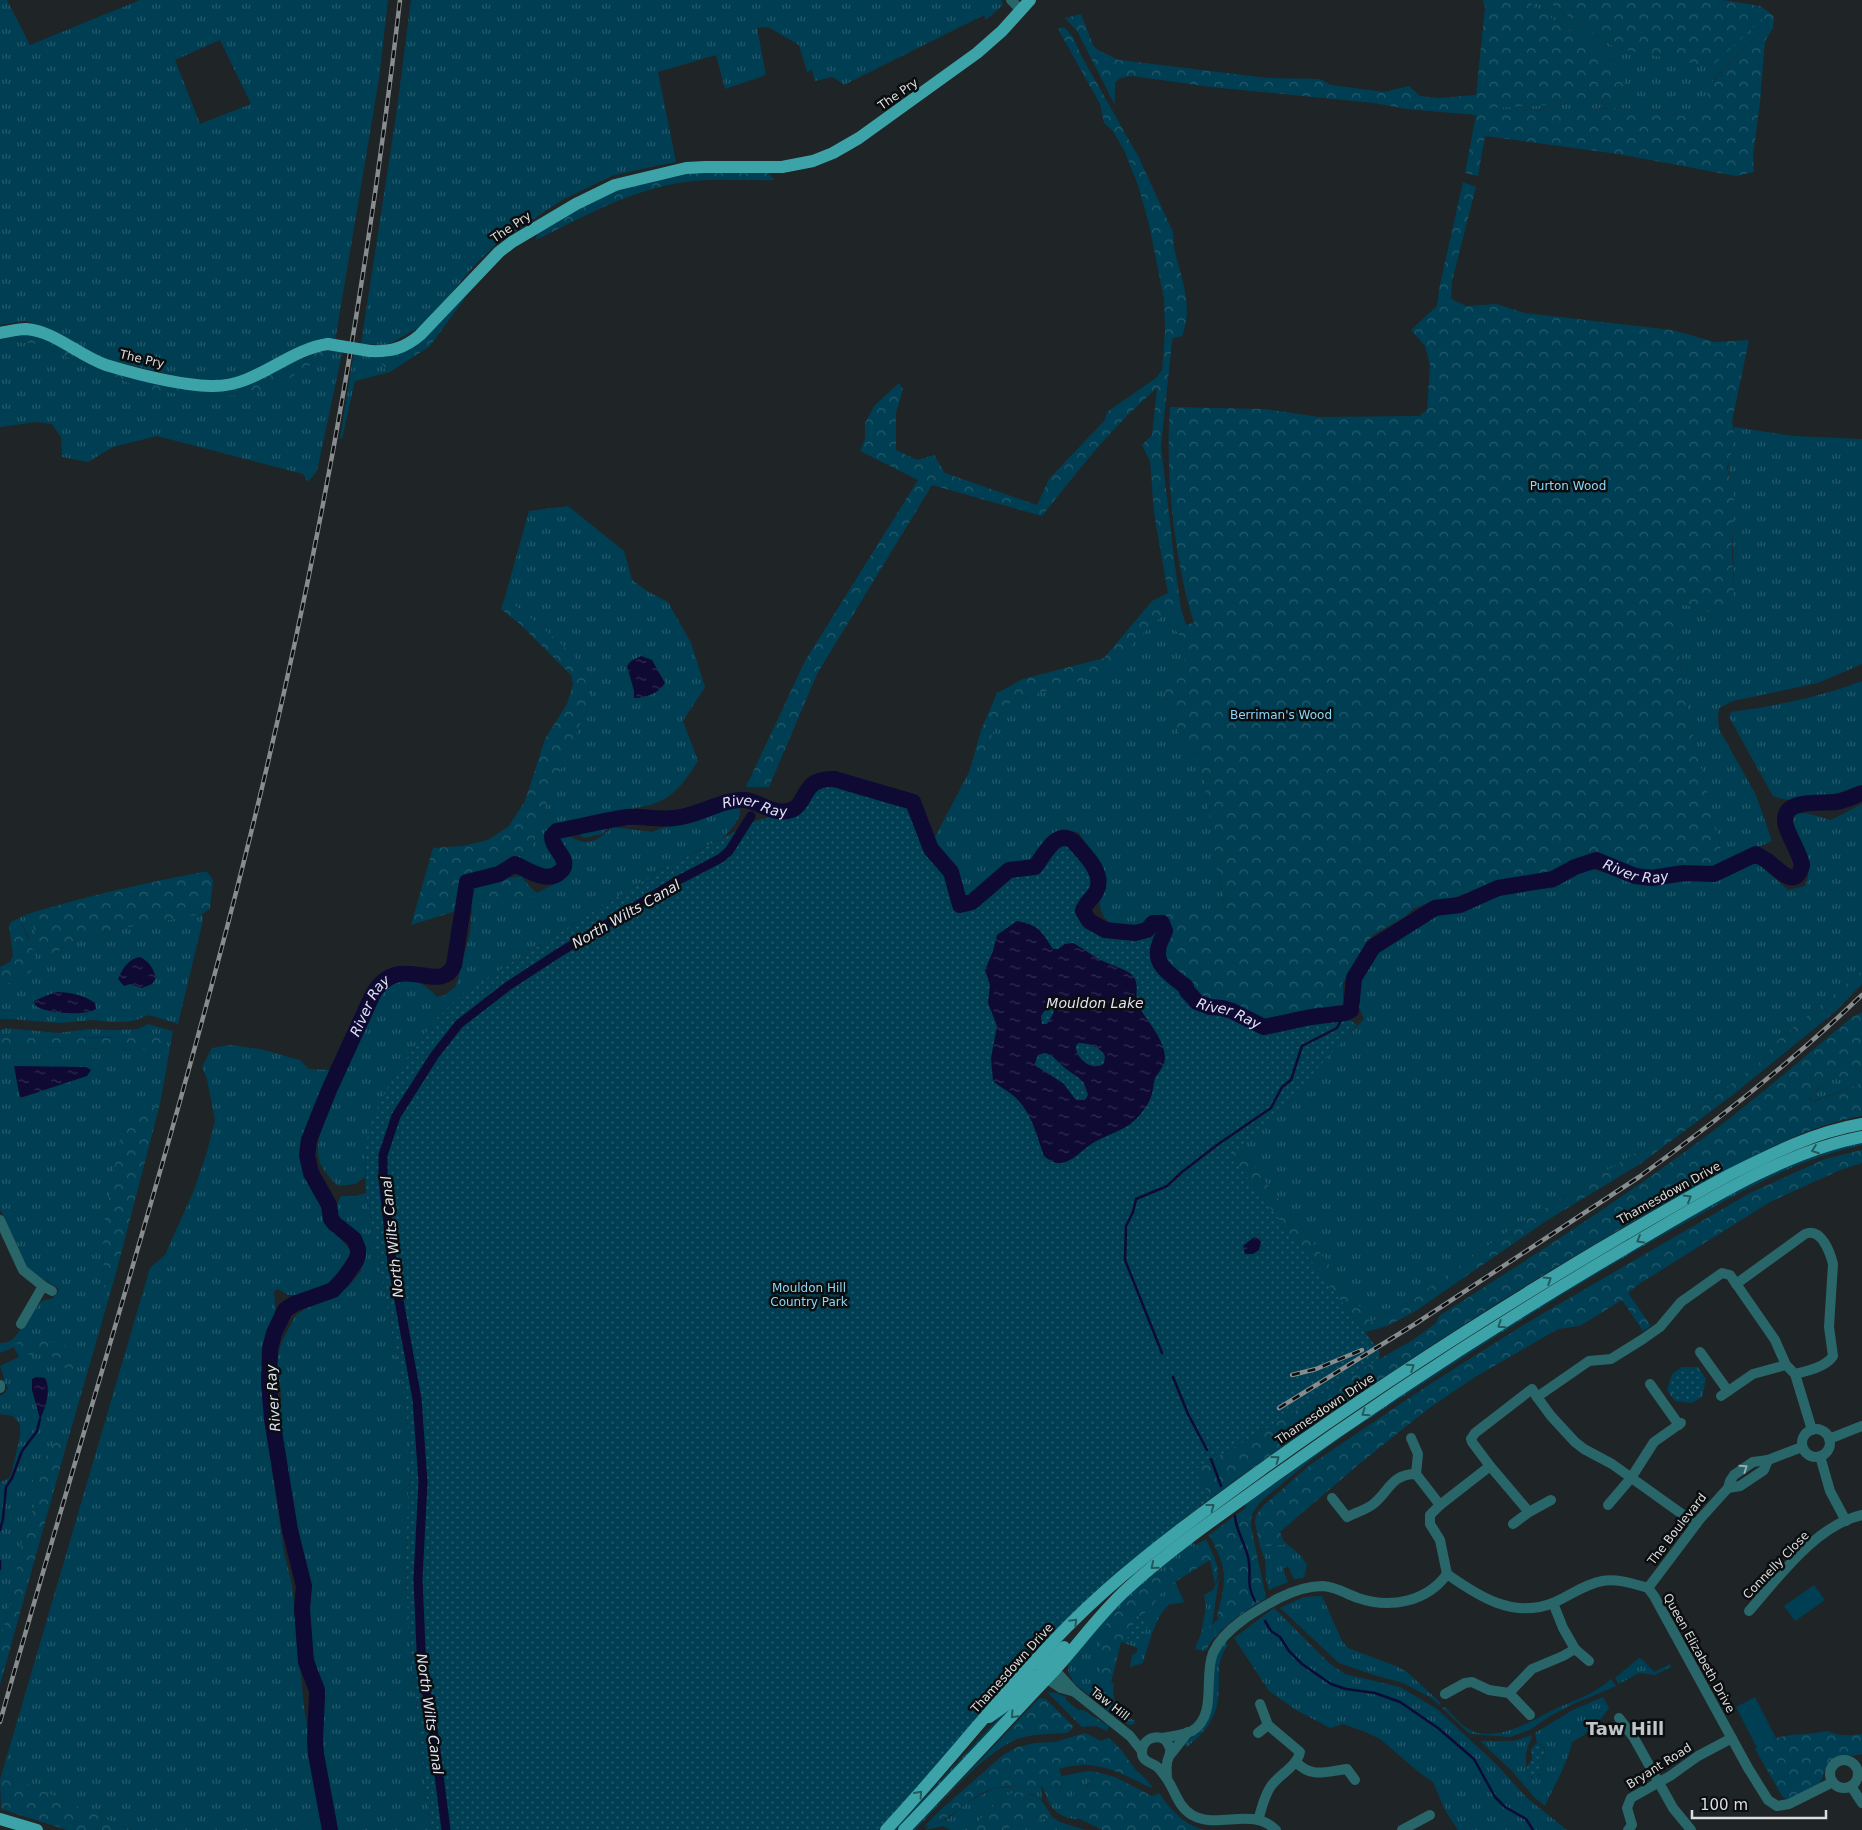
<svg xmlns="http://www.w3.org/2000/svg" width="1862" height="1830" font-family="'DejaVu Sans',sans-serif">
<defs>
<pattern id="grass-tufts" width="24" height="20" patternUnits="userSpaceOnUse" patternTransform="scale(1.25)"><rect width="24" height="20" fill="#003f53"/><path d="M3 7l-1-3M5 7V3M7 7l1-3M15 17l-1-3M17 17v-4M19 17l1-3" fill="none" stroke="#255a6b"/></pattern>
<pattern id="forest-crowns" width="20" height="18" patternUnits="userSpaceOnUse" patternTransform="scale(1.25)"><rect width="20" height="18" fill="#003f53"/><path d="M2 6a3 3 0 1 1 6 0M12 15a3 3 0 1 1 6 0" fill="none" stroke="#255a6b"/></pattern>
<pattern id="park-dots" width="8" height="8" patternUnits="userSpaceOnUse" patternTransform="scale(1.25)"><rect width="8" height="8" fill="#003f53"/><path d="M2 2h.1M6 6h.1" fill="none" stroke="#255a6b" stroke-width="1.8" stroke-linecap="round"/></pattern>
<pattern id="water-ripples" width="26" height="14" patternUnits="userSpaceOnUse" patternTransform="scale(1.25)"><rect width="26" height="14" fill="#0e0a33"/><path d="M2 4q2-2 4 0t4 0M15 11q2-2 4 0t4 0" fill="none" stroke="#302d50"/></pattern>
</defs>
<rect width="100%" height="100%" fill="#1f2427"/>
<g fill="url(#grass-tufts)" fill-rule="evenodd">
<path d="M 0,0 L 7,0 L 30,45 L 140,0 L 388,0 L 379,79 L 335,341 L 241,376 L 221,380 L 189,379 L 109,360 L 72,343 L 45,327 L 25,321 L 0,325 ZM 220,40 L 251,104 L 200,124 L 175,60 Z"/>
<polygon points="411,0 1001,0 1003,5 986,20 984,15 844,85 833,77 815,81 812,70 807,72 799,45 768,27 757,28 766,75 725,89 716,55 658,72 676,162 650,167 612,176 562,200 495,245 474,266 425,324 391,343 383,345 361,344 397,109"/>
<path d="M 1526,0 L 1545,0 L 1611,45 L 1762,18 L 1765,27 L 1713,80 L 1708,95 L 1705,111 L 1701,116 L 1694,118 L 1650,110 L 1615,108 L 1489,112 L 1490,108 L 1609,102 C 1623,97 1626,95 1622,80 C 1621,74 1619,69 1616,64 Z"/>
<polygon points="4,340 36,344 142,388 279,385 317,361 322,351 343,349 317,471 308,482 303,474 157,436 113,447 88,462 62,457 61,437 52,424 37,422 0,427 0,341"/>
<polygon points="354,351 381,357 384,368 390,372 355,381 342,439 340,438"/>
<path d="M 1734,427 L 1793,436 L 1862,439 L 1862,664 L 1818,683 L 1733,701 L 1719,708 L 1718,718 L 1719,729 L 1756,795 L 1772,841 L 1724,862 L 1692,731 L 1682,680 L 1674,606 L 1686,605 L 1710,612 L 1734,593 L 1731,479 C 1723,460 1736,448 1734,427 Z"/>
<path d="M 568,506 L 624,551 L 632,580 L 647,591 L 668,602 L 691,643 L 705,687 L 683,721 L 698,761 C 680,789 669,804 634,808 L 629,826 L 614,822 L 602,834 L 584,838 L 570,826 L 556,826 L 547,835 L 555,851 L 564,860 L 560,874 L 551,883 L 534,882 L 520,873 L 508,875 L 497,885 L 473,884 L 504,857 L 530,855 L 547,801 L 591,699 L 559,642 L 505,597 L 529,511 Z"/>
<path d="M 1181,609 L 1186,625 L 1175,628 L 1188,655 L 1164,687 L 1183,745 C 1198,750 1200,766 1204,780 L 1225,912 L 1168,911 L 1160,916 C 1147,912 1141,937 1123,930 C 1108,924 1096,913 1101,895 C 1103,891 1106,885 1105,881 C 1103,864 1088,847 1079,833 C 1048,821 1048,852 1032,866 L 1019,865 L 996,876 L 972,900 L 968,900 L 965,896 L 958,875 L 945,859 L 934,839 L 969,772 L 972,763 L 981,764 L 1003,706 L 1031,695 L 1058,688 L 1143,633 L 1166,612 Z"/>
<path d="M 1862,681 L 1862,785 C 1834,794 1801,807 1773,796 L 1729,717 L 1731,712 C 1775,706 1820,697 1862,681 Z"/>
<path d="M 1862,804 L 1862,971 L 1777,1041 L 1760,1062 L 1657,1140 L 1513,1228 L 1404,1305 L 1371,1322 L 1313,1243 L 1239,1148 L 1364,1019 L 1357,1002 L 1361,980 L 1376,955 L 1438,912 L 1468,905 L 1495,895 L 1523,889 L 1554,888 L 1576,874 L 1590,869 L 1651,884 L 1713,879 L 1738,866 L 1757,863 L 1788,890 L 1805,886 C 1815,864 1801,844 1792,824 L 1796,814 L 1806,813 L 1831,820 Z"/>
<path d="M 734,806 L 740,806 L 740,815 L 735,824 L 724,837 L 657,872 L 463,993 L 437,1018 L 393,1077 L 365,1147 L 365,1177 L 355,1184 L 338,1186 C 320,1168 314,1159 320,1133 C 337,1090 354,1041 377,1001 C 379,997 382,989 387,985 C 405,972 424,982 437,997 L 445,995 L 456,986 L 470,933 L 473,896 L 522,881 L 537,893 L 560,881 L 568,868 L 558,838 L 568,835 C 589,848 594,842 613,827 L 652,832 L 700,813 Z"/>
<polygon points="28,914 45,956 50,958 69,942 108,931 202,914 203,920 178,1024 149,1015 133,1021 123,1022 108,1022 94,1020 59,1023 9,1019 0,1019 0,985 18,981 29,938 19,918"/>
<path d="M 148,1024 L 173,1031 L 160,1104 L 124,1118 L 103,1230 L 104,1289 L 116,1273 L 67,1443 L 56,1438 C 49,1454 38,1467 32,1484 L 38,1494 L 37,1499 L 23,1534 L 17,1576 L 0,1642 L 0,1482 L 8,1479 L 11,1475 L 20,1436 L 20,1424 L 13,1416 L 0,1414 L 0,1396 L 5,1393 L 8,1388 L 6,1384 L 3,1383 L 4,1377 L 0,1366 L 19,1357 L 14,1347 L 0,1353 L 0,1343 C 12,1344 17,1335 22,1326 L 26,1325 C 33,1314 37,1298 52,1299 L 59,1291 L 58,1288 L 29,1271 L 0,1209 L 0,1046 L 149,1050 L 124,1037 L 71,1038 L 30,1037 L 11,1034 L 0,1035 L 0,1030 L 6,1028 L 58,1033 L 89,1029 L 117,1030 L 138,1029 ZM 70,1347 L 77,1361 L 71,1375 L 59,1360 L 43,1353 L 30,1355 ZM 40,1377 L 45,1378 C 51,1389 46,1405 41,1416 Z"/>
<polygon points="230,1045 260,1049 300,1060 309,1069 330,1070 333,1075 306,1135 303,1146 304,1155 314,1190 328,1224 351,1251 336,1280 302,1295 288,1295 278,1289 274,1291 276,1314 262,1369 266,1429 284,1552 292,1585 304,1707 322,1814 296,1830 131,1830 2,1773 150,1268 165,1255 194,1190 207,1152 215,1120 207,1079 202,1067 212,1048"/>
<polygon points="1862,1068 1862,1083 1811,1102 1811,1096 1825,1083 1832,1080 1859,1071"/>
<path d="M 1862,1142 L 1862,1145 C 1797,1159 1740,1192 1683,1224 C 1602,1269 1522,1319 1444,1370 C 1392,1404 1337,1437 1289,1478 C 1279,1487 1267,1495 1258,1505 L 1252,1514 L 1250,1525 L 1245,1504 L 1395,1399 L 1557,1295 L 1725,1197 L 1788,1166 L 1824,1151 Z"/>
<polygon points="366,1193 402,1385 410,1441 406,1561 408,1626 430,1830 338,1830 327,1786 321,1733 322,1686 312,1651 307,1579 279,1428 281,1391 276,1366 281,1343 296,1315 308,1307 333,1298 348,1287 361,1271 363,1253 355,1235 341,1227 336,1206 341,1196 356,1196"/>
<polygon points="1682,1367 1698,1367 1706,1379 1702,1397 1692,1403 1675,1401 1667,1390 1672,1374"/>
<path d="M 1193,1542 L 1198,1550 L 1192,1556 L 1149,1579 L 1107,1621 L 1106,1688 L 1111,1683 L 1114,1684 C 1111,1700 1118,1715 1134,1720 L 1135,1724 L 1130,1725 L 1121,1721 L 1074,1683 L 1068,1672 L 1069,1660 L 1079,1647 L 1135,1588 Z"/>
<polygon points="1287,1544 1301,1556 1307,1565 1304,1578 1294,1579 1288,1566 1283,1569 1288,1582 1269,1590 1266,1579 1265,1559 1260,1547"/>
<polygon points="1219,1578 1212,1625 1201,1633 1206,1607 1204,1595 1213,1590"/>
<path d="M 1175,1581 L 1184,1602 C 1179,1604 1173,1603 1169,1605 C 1157,1612 1147,1649 1143,1663 L 1130,1667 L 1132,1655 L 1136,1653 L 1138,1648 L 1121,1642 L 1127,1639 L 1139,1644 L 1150,1620 L 1141,1616 L 1153,1606 L 1160,1594 Z"/>
<polygon points="1322,1596 1342,1641 1348,1648 1398,1667 1407,1672 1441,1703 1439,1705 1430,1697 1403,1683 1374,1675 1339,1663 1280,1608 1304,1597"/>
<polygon points="1274,1608 1329,1663 1345,1674 1400,1687 1437,1709 1496,1764 1527,1798 1567,1830 1458,1830 1446,1812 1433,1782 1420,1773 1380,1739 1363,1731 1343,1724 1330,1728 1296,1710 1269,1691 1234,1638"/>
<path d="M 1224,1642 L 1228,1645 C 1214,1664 1221,1677 1218,1698 C 1216,1720 1203,1734 1187,1747 L 1184,1744 L 1200,1730 L 1211,1710 L 1214,1695 L 1214,1661 Z"/>
<polygon points="1639,1658 1642,1659 1654,1672 1670,1664 1671,1667 1655,1675 1639,1673 1635,1675 1619,1684 1615,1678"/>
<path d="M 1611,1679 L 1616,1686 L 1571,1705 L 1550,1716 L 1530,1730 L 1510,1737 L 1470,1734 L 1442,1708 L 1445,1707 C 1455,1717 1464,1730 1478,1733 C 1505,1739 1534,1719 1557,1708 C 1576,1700 1596,1693 1611,1679 Z"/>
<polygon points="1025,1690 1027,1693 897,1830 894,1830"/>
<polygon points="1047,1692 1056,1693 1066,1697 1066,1700 1078,1710 1083,1710 1109,1726 1107,1731 1096,1726 1082,1727"/>
<path d="M 1603,1697 L 1609,1708 C 1599,1723 1588,1734 1572,1742 C 1567,1765 1555,1784 1545,1806 L 1534,1797 L 1512,1771 L 1480,1741 L 1514,1741 L 1532,1735 C 1532,1740 1529,1742 1528,1746 C 1525,1755 1524,1773 1532,1778 L 1540,1775 L 1543,1768 L 1541,1761 C 1545,1755 1547,1751 1542,1745 L 1537,1743 L 1535,1733 L 1573,1710 Z"/>
<path d="M 1012,1727 C 1011,1733 1012,1736 1017,1739 C 981,1755 943,1801 915,1830 L 913,1830 Z"/>
<path d="M 1088,1771 L 1096,1772 L 1085,1788 L 1077,1787 C 1072,1802 1068,1807 1080,1819 C 1064,1820 1053,1811 1045,1798 L 1051,1805 C 1056,1796 1065,1786 1062,1776 Z"/>
<polygon points="1041,1785 1042,1800 1031,1794 1000,1799 970,1830 950,1830 943,1826 925,1830 929,1826 949,1818 965,1804 994,1788 1035,1786"/>
<polygon points="1052,1817 1060,1822 1085,1830 1003,1830 1010,1827"/>
</g>
<g fill="url(#forest-crowns)">
<path d="M 1483,0 L 1526,0 L 1616,64 C 1621,71 1629,89 1621,96 C 1618,99 1613,100 1610,102 L 1490,108 L 1489,112 L 1615,108 L 1650,110 L 1694,118 C 1707,113 1709,101 1706,88 L 1765,27 L 1762,19 L 1711,67 L 1616,48 L 1545,0 L 1723,0 L 1760,6 L 1774,16 L 1773,28 L 1765,41 L 1760,102 L 1753,157 L 1754,172 L 1736,176 L 1618,154 L 1485,136 L 1478,176 L 1465,173 L 1476,115 L 1407,109 L 1374,103 L 1211,87 L 1132,76 L 1120,78 L 1115,83 L 1115,105 L 1077,31 L 1065,18 L 1081,14 L 1093,45 L 1098,50 L 1119,60 L 1268,78 L 1320,79 L 1331,85 L 1384,92 L 1409,86 L 1420,96 L 1438,98 L 1476,95 L 1485,7 Z"/>
<path d="M 1064,27 L 1073,37 L 1082,57 L 1138,156 L 1173,232 C 1174,238 1173,243 1174,248 C 1181,279 1194,305 1182,336 L 1173,338 L 1172,342 L 1161,446 L 1174,558 L 1181,609 L 1166,613 L 1143,633 L 1107,672 L 1058,688 L 1031,695 L 1003,706 L 981,764 L 972,763 L 981,730 L 997,693 L 1023,679 L 1104,658 L 1152,601 L 1168,593 L 1154,513 L 1150,461 L 1142,445 L 1152,435 L 1157,388 C 1113,425 1078,471 1042,516 L 932,485 L 817,674 L 769,787 L 746,787 L 805,661 L 918,480 L 860,451 L 865,439 L 865,423 L 875,405 L 899,383 L 903,389 L 896,413 L 896,450 L 917,460 L 934,455 L 945,473 L 1037,505 L 1049,479 L 1105,420 L 1107,412 L 1156,378 L 1162,370 L 1165,332 L 1164,299 L 1149,224 L 1138,185 L 1124,150 L 1113,131 L 1104,123 L 1100,104 L 1058,29 Z"/>
<path d="M 765,170 L 775,180 C 746,181 714,178 686,182 C 632,189 583,217 536,240 L 538,230 L 602,194 L 690,171 Z"/>
<path d="M 1463,182 L 1476,187 L 1452,281 L 1451,299 L 1466,306 L 1496,304 L 1525,313 L 1672,330 L 1715,342 L 1749,340 L 1732,421 L 1735,438 L 1727,468 L 1734,491 L 1732,552 L 1734,593 L 1732,608 L 1710,612 L 1686,605 L 1674,606 L 1682,680 L 1692,731 L 1724,862 L 1710,867 L 1661,871 L 1646,875 L 1626,872 L 1617,865 L 1600,857 L 1587,856 L 1577,858 L 1564,864 L 1546,878 L 1498,880 L 1446,901 L 1430,902 L 1413,909 L 1406,916 L 1373,935 L 1365,944 L 1351,974 L 1343,982 L 1343,1002 L 1340,1009 L 1333,1011 L 1305,1012 L 1263,1026 L 1252,1023 L 1227,1008 L 1207,1005 L 1197,1000 L 1180,973 L 1166,966 L 1159,952 L 1158,947 C 1170,937 1169,927 1160,916 L 1168,911 L 1225,911 L 1204,781 C 1200,767 1198,749 1183,745 L 1164,687 L 1188,655 L 1175,627 L 1194,623 C 1174,560 1165,472 1170,407 L 1265,409 L 1319,417 L 1419,416 L 1427,410 L 1430,365 L 1425,346 L 1411,330 L 1437,306 L 1439,289 Z"/>
<path d="M 475,284 L 430,346 L 390,372 C 384,367 381,365 381,357 L 408,348 Z"/>
<polygon points="21,333 39,335 90,361 200,389 286,365 322,351 323,355 317,361 279,385 252,394 204,398 142,388 36,344 5,340 0,341 0,337"/>
<polygon points="505,597 559,642 575,657 591,686 591,699 547,801 530,855 504,857 474,883 521,876 538,896 498,898 411,925 433,848 462,846 488,840 509,826 525,801 545,739 567,704 573,684 571,675 521,625 501,609"/>
<path d="M 203,872 L 207,872 L 213,880 L 210,909 L 202,914 L 108,931 L 69,942 L 50,958 L 45,957 L 28,914 C 86,896 144,883 203,872 Z"/>
<polygon points="19,918 36,957 34,969 18,981 0,985 0,967 10,962 13,955 9,926 11,922"/>
<polygon points="1862,971 1862,984 1836,1011 1734,1094 1640,1164 1546,1221 1414,1312 1387,1326 1365,1332 1230,1156 1038,1264 1357,1025 1303,1084 1239,1148 1313,1243 1371,1322 1404,1305 1513,1228 1657,1140 1760,1062 1777,1041"/>
<path d="M 1862,1012 L 1862,1068 C 1854,1077 1843,1076 1832,1080 C 1824,1082 1815,1091 1810,1098 L 1811,1102 L 1816,1101 L 1862,1083 L 1862,1116 C 1818,1123 1782,1142 1742,1162 C 1708,1180 1674,1198 1641,1217 C 1493,1302 1349,1397 1211,1498 L 1194,1470 L 1276,1423 L 1351,1375 L 1413,1340 L 1436,1323 L 1439,1316 C 1532,1257 1625,1197 1713,1131 C 1760,1096 1805,1056 1851,1018 Z"/>
<path d="M 11,1034 C 41,1039 74,1038 104,1038 C 119,1038 141,1032 155,1036 C 159,1037 161,1038 163,1042 L 163,1045 L 149,1050 L 0,1046 L 0,1035 Z"/>
<polygon points="160,1104 116,1273 104,1289 103,1230 124,1117"/>
<polygon points="1862,1150 1862,1163 1838,1171 1770,1202 1639,1284 1628,1293 1651,1326 1643,1331 1622,1300 1580,1326 1558,1329 1475,1377 1428,1409 1359,1464 1280,1532 1283,1540 1287,1544 1260,1547 1255,1522 1256,1515 1263,1506 1310,1465 1427,1386 1525,1324 1750,1193 1825,1159"/>
<polygon points="25,1339 42,1339 70,1347 77,1361 71,1376 59,1360 43,1353 30,1355 16,1347 19,1342"/>
<path d="M 56,1438 L 67,1443 L 0,1685 L 0,1642 L 17,1576 L 23,1534 L 37,1499 L 37,1494 L 32,1484 C 38,1467 49,1454 56,1438 Z"/>
<path d="M 1247,1507 L 1266,1598 C 1244,1612 1219,1627 1206,1650 L 1204,1651 L 1195,1649 L 1201,1633 L 1219,1619 L 1217,1616 C 1227,1579 1228,1569 1209,1535 Z"/>
<path d="M 1206,1539 C 1212,1553 1223,1570 1215,1584 L 1210,1560 L 1170,1585 L 1160,1594 L 1153,1606 L 1141,1616 L 1137,1615 L 1127,1639 L 1121,1642 L 1111,1683 L 1106,1688 L 1101,1684 L 1099,1654 L 1102,1635 L 1107,1621 L 1149,1579 L 1192,1556 L 1198,1550 L 1196,1545 Z"/>
<path d="M 1039,1698 L 1046,1699 L 1073,1726 L 1071,1730 L 1066,1733 L 1032,1735 L 1017,1739 C 1012,1736 1011,1733 1012,1727 Z"/>
<path d="M 1827,1731 C 1839,1736 1849,1736 1862,1734 L 1862,1754 C 1852,1757 1835,1756 1828,1765 C 1823,1771 1824,1778 1819,1784 L 1791,1799 L 1786,1799 L 1782,1796 L 1755,1749 C 1781,1730 1799,1737 1827,1731 Z"/>
<path d="M 1085,1733 L 1101,1741 L 1108,1738 C 1124,1749 1126,1759 1138,1772 C 1143,1777 1148,1780 1152,1787 L 1151,1788 C 1118,1772 1096,1758 1059,1769 L 1063,1780 L 1055,1804 L 1052,1805 C 1044,1796 1047,1793 1041,1785 C 1025,1790 1007,1783 991,1789 C 966,1799 952,1821 924,1827 L 937,1813 L 1003,1755 L 1018,1747 L 1035,1743 L 1055,1742 Z"/>
<path d="M 1096,1772 L 1115,1777 L 1152,1796 L 1159,1793 C 1171,1810 1182,1823 1203,1830 L 1102,1830 L 1080,1819 L 1073,1813 L 1071,1804 L 1077,1787 L 1080,1785 L 1086,1788 Z"/>
<polygon points="2,1773 131,1830 67,1830 1,1809 0,1780"/>
<path d="M 1014,1792 C 1038,1795 1040,1796 1052,1817 L 1010,1827 L 1003,1830 L 970,1830 L 1000,1799 Z"/>
</g>
<g fill="url(#park-dots)">
<path d="M 829,777 C 840,780 849,784 860,788 C 875,793 890,797 905,804 L 919,835 L 933,855 L 949,872 L 962,908 C 980,896 993,869 1017,865 C 1023,864 1030,866 1037,865 C 1047,857 1046,844 1056,837 C 1061,834 1070,832 1074,837 C 1079,841 1096,871 1097,878 C 1098,890 1088,903 1086,915 L 1094,928 L 1125,931 L 1137,929 L 1153,921 L 1163,926 L 1155,940 L 1155,948 L 1165,967 L 1182,982 L 1189,995 L 1195,1001 L 1206,1007 L 1234,1015 L 1253,1026 L 1269,1029 L 1294,1020 L 1347,1018 L 1357,1025 L 1303,1084 L 1231,1156 L 1380,1352 L 1378,1360 L 1351,1375 L 1276,1423 L 1194,1470 L 1211,1498 L 1182,1520 L 1182,1523 L 1019,1662 L 1015,1676 L 879,1830 L 430,1830 L 408,1626 L 406,1561 L 410,1441 L 402,1385 L 366,1193 L 365,1147 L 373,1117 L 393,1077 L 437,1018 L 463,993 L 657,872 L 758,820 C 772,816 786,816 798,809 C 801,788 810,784 829,777 Z"/>
<polygon points="1681,1369 1697,1370 1703,1379 1700,1395 1691,1400 1676,1399 1669,1390 1673,1375"/>
<polygon points="1137,1615 1150,1620 1140,1645 1127,1639"/>
<polygon points="1537,1743 1543,1746 1545,1752 1541,1761 1543,1768 1541,1773 1534,1778 1528,1775 1527,1767 1532,1759 1531,1749"/>
</g>
<g fill="#003f53">
<polygon points="1814,1585 1825,1600 1795,1621 1784,1606"/>
<polygon points="1755,1697 1776,1738 1757,1748 1736,1707"/>
<polygon points="322,1814 326,1830 296,1830"/>
</g>
<g fill="url(#water-ripples)" fill-rule="evenodd">
<path d="M 641,656 L 652,660 L 665,683 C 659,693 646,698 634,698 L 634,691 L 627,666 L 631,661 Z"/>
<path d="M 1017,921 C 1039,925 1041,931 1053,949 L 1058,949 L 1065,944 L 1073,943 C 1084,949 1094,957 1105,962 C 1114,966 1126,969 1133,976 C 1140,984 1134,995 1138,1005 C 1147,1021 1165,1040 1165,1058 C 1165,1065 1159,1072 1155,1078 C 1153,1084 1154,1088 1152,1093 C 1151,1101 1142,1113 1136,1119 C 1125,1131 1104,1135 1090,1145 C 1081,1151 1072,1162 1061,1163 C 1055,1164 1049,1160 1044,1156 C 1037,1136 1032,1113 1015,1097 C 1008,1091 1000,1087 993,1081 L 991,1058 L 997,1026 L 988,1003 L 990,985 L 985,970 L 993,951 L 997,935 ZM 1052,1003 L 1055,1006 C 1054,1012 1051,1019 1047,1024 L 1042,1024 L 1041,1016 L 1048,1006 ZM 1078,1043 C 1089,1043 1099,1046 1105,1056 L 1104,1063 C 1093,1073 1075,1058 1076,1046 ZM 1045,1053 L 1051,1055 L 1066,1069 L 1079,1078 L 1084,1083 L 1088,1095 L 1085,1100 L 1076,1100 L 1063,1083 L 1036,1066 L 1035,1063 L 1038,1055 Z"/>
<path d="M 140,957 C 150,962 153,968 156,978 L 152,984 L 142,988 L 130,984 L 124,986 L 118,979 C 123,968 128,959 140,957 Z"/>
<path d="M 55,992 C 68,992 85,995 95,1003 L 96,1009 C 86,1016 44,1014 35,1005 L 34,1001 Z"/>
<polygon points="14,1066 86,1067 91,1070 87,1076 20,1098"/>
<polygon points="1254,1237 1259,1238 1261,1242 1259,1250 1253,1254 1245,1254 1243,1246"/>
<path d="M 36,1377 L 45,1378 C 51,1389 46,1408 40,1419 L 32,1390 L 32,1379 Z"/>
</g>
<g fill="none" stroke-linecap="round" stroke-linejoin="round">
<g stroke="#0e0a33" stroke-width="2.5">
<polyline points="1162,1353 1125,1260 1126,1226 1133,1212 1136,1199 1167,1186 1182,1172 1217,1145 1271,1108 1282,1087 1291,1080 1302,1046 1337,1028 1345,1013"/>
<polyline points="1173,1377 1188,1414 1207,1450"/>
<polyline points="1211,1459 1221,1486"/>
<path d="M 1235,1516 C 1236,1532 1247,1546 1249,1562 C 1251,1578 1246,1585 1255,1601"/>
<polyline points="0,1530 3,1519 6,1487 12,1478 22,1451 37,1431 40,1419"/>
<polyline points="0,1561 0,1569"/>
<polyline points="1265,1621 1271,1631 1280,1637 1289,1651 1302,1664 1331,1684 1346,1689 1375,1693 1400,1702 1438,1728 1474,1759 1495,1797 1505,1807 1526,1819 1533,1830"/>
</g>
<polyline stroke="#0e0a33" stroke-width="9" points="446,1830 430,1705 423,1682 422,1672 418,1579 423,1482 417,1399 392,1262 383,1178 383,1155 396,1116 434,1056 459,1024 508,986 557,954 675,882 721,858 729,851 751,816"/>
<path stroke="#0e0a33" stroke-width="16" id="s1" d="M 330,1830 L 316,1754 L 315,1740 L 317,1697 L 317,1690 L 306,1662 L 302,1609 L 304,1586 L 290,1530 L 272,1419 L 269,1384 L 270,1349 L 274,1333 L 285,1310 L 294,1304 L 333,1290 L 344,1278 L 356,1261 L 358,1255 L 358,1249 L 354,1239 L 335,1224 L 331,1219 L 329,1205 L 311,1173 L 307,1155 L 309,1140 L 329,1090 L 373,994 C 400,949 440,997 454,965 L 467,882 L 499,874 L 515,864 C 528,870 547,884 560,872 C 564,869 565,866 564,861 C 561,852 552,846 552,836 L 557,831 C 580,827 604,820 628,817 C 643,816 658,820 674,818 C 696,817 721,799 744,800 C 759,801 771,814 787,811 C 809,808 799,777 834,779 L 913,802 L 931,849 L 951,872 L 960,905 L 972,902 L 1009,870 L 1035,867 C 1045,854 1056,829 1073,841 C 1084,854 1106,873 1096,892 C 1092,899 1085,903 1083,911 L 1089,921 L 1105,930 L 1135,933 L 1147,930 L 1153,923 L 1162,923 L 1165,931 C 1164,934 1163,936 1162,938 C 1149,964 1169,973 1186,987 L 1187,991 L 1197,1002 L 1210,1007 L 1222,1008 L 1232,1011 L 1264,1027 L 1311,1017 L 1345,1013 L 1351,1010 L 1354,978 L 1373,947 L 1435,908 L 1460,905 L 1498,888 L 1553,879 L 1575,867 L 1596,860 L 1635,876 L 1652,878 L 1684,873 L 1714,874 L 1756,854 C 1760,857 1766,859 1770,863 C 1780,871 1796,890 1802,865 C 1799,851 1790,839 1786,826 C 1778,797 1821,804 1836,802 C 1845,801 1854,796 1862,793"/>
<g stroke="#296669" stroke-width="10">
<polyline points="1011,0 1021,10"/>
<polyline points="0,1220 23,1270 43,1286 21,1324"/>
<path d="M 1736,1284 L 1805,1234 C 1821,1227 1830,1252 1833,1264 L 1829,1327 L 1833,1356 C 1826,1367 1807,1371 1795,1374"/>
<polyline points="43,1286 52,1291"/>
<polyline points="1700,1352 1728,1391"/>
<polyline points="1650,1384 1679,1425"/>
<polyline points="0,1385 0,1388"/>
<polyline points="1721,1396 1753,1374 1786,1365"/>
<polyline points="1537,1397 1551,1416 1575,1442 1584,1449 1612,1464 1696,1524"/>
<circle cx="1816" cy="1443" r="14"/>
<polyline points="1411,1438 1418,1454 1416,1474"/>
<polyline points="1829,1439 1862,1426"/>
<polyline points="1820,1456 1830,1491 1846,1521"/>
<polyline points="1490,1466 1529,1512"/>
<polyline points="1728,1488 1740,1486 1764,1470 1768,1460"/>
<path d="M 1332,1498 L 1347,1517 C 1355,1513 1365,1510 1372,1505 C 1389,1493 1390,1474 1416,1474 L 1440,1505"/>
<polyline points="1608,1505 1631,1478 1654,1442 1681,1423"/>
<polyline points="1513,1524 1529,1512 1551,1500"/>
<polyline points="1447,1574 1440,1540 1430,1524 1430,1515 1440,1505 1490,1466 1472,1442 1471,1439 1475,1433 1532,1389 1537,1397 1589,1361 1611,1359 1643,1339 1660,1327 1681,1302 1722,1273 1730,1275 1775,1340 1786,1365 1795,1374 1812,1430"/>
<polyline points="1648,1588 1700,1519 1728,1488 1730,1481 1734,1475 1753,1462 1768,1460 1802,1447"/>
<polyline points="1553,1603 1563,1628 1575,1649"/>
<path d="M 1749,1611 C 1778,1578 1816,1525 1862,1515"/>
<polyline points="1055,1670 1075,1692 1130,1736 1142,1751"/>
<polyline points="1046,1678 1061,1688 1075,1692"/>
<polyline points="1509,1693 1532,1669 1563,1656 1575,1649 1589,1661"/>
<polyline points="1445,1694 1465,1683 1472,1682 1489,1690 1509,1693 1530,1715"/>
<polyline points="1619,1718 1634,1738 1673,1808 1691,1830"/>
<polyline points="1258,1733 1268,1725 1260,1704"/>
<path d="M 1162,1738 C 1171,1736 1184,1735 1192,1731 C 1218,1715 1203,1677 1213,1653 C 1224,1628 1257,1610 1279,1598 C 1293,1591 1308,1586 1323,1586 C 1337,1587 1346,1594 1358,1598 C 1390,1609 1427,1602 1447,1574 C 1478,1596 1513,1619 1553,1603 C 1569,1596 1585,1584 1602,1581 C 1617,1578 1634,1584 1648,1588 L 1654,1596 L 1748,1768 L 1768,1800 L 1777,1806 L 1789,1804 L 1833,1782"/>
<polyline points="1171,1754 1188,1732"/>
<circle cx="1844" cy="1774" r="14"/>
<path d="M 1296,1762 C 1312,1779 1327,1771 1347,1769 L 1355,1780"/>
<path d="M 1167,1779 C 1167,1774 1166,1769 1167,1764 C 1167,1757 1173,1753 1169,1746 C 1164,1732 1143,1736 1142,1751 C 1141,1761 1150,1762 1156,1766 C 1159,1768 1162,1772 1164,1775 C 1175,1788 1176,1805 1192,1815 C 1218,1830 1252,1806 1276,1830"/>
<polyline points="1851,1786 1862,1803"/>
<path d="M 1258,1820 C 1262,1808 1264,1796 1271,1786 C 1280,1774 1297,1766 1300,1752 L 1268,1725"/>
<polyline points="1402,1830 1430,1815"/>
<polyline points="1628,1830 1632,1825 1627,1808 1631,1798 1670,1776 1698,1756 1732,1738"/>
</g>
<g stroke="#3ca4a9" stroke-width="12">
<path d="M 0,333 C 9,331 18,329 26,329 C 55,331 79,356 106,365 C 136,374 180,385 211,386 C 255,388 286,350 328,344"/>
<path d="M 370,351 C 391,352 405,348 420,335 L 499,252 L 512,242 L 576,204 L 615,185 L 686,168 L 705,167 L 782,167 L 813,161 L 833,153 L 859,138 L 977,53 L 1002,31 L 1030,0"/>
<polyline points="1031,1665 1050,1661 1064,1647"/>
<polyline points="989,1717 1013,1700 1036,1676 1052,1670"/>
<polyline points="0,1819 37,1830"/>
<path d="M 886,1830 C 960,1751 1024,1663 1105,1591 C 1156,1546 1210,1507 1265,1467 C 1372,1390 1484,1318 1598,1250 C 1642,1224 1686,1198 1731,1174 C 1773,1153 1815,1132 1862,1124"/>
<path d="M 904,1830 C 954,1778 1003,1725 1052,1673 C 1078,1645 1100,1613 1128,1588 C 1174,1546 1226,1511 1276,1475 C 1389,1394 1505,1319 1624,1249 C 1695,1208 1781,1152 1862,1137"/>
</g>
<g stroke="#878c8e" stroke-width="4.5">
<g id="rail">
<polyline points="1292,1375 1316,1369 1362,1350"/>
<path d="M 1279,1408 L 1415,1324 L 1639,1177 C 1717,1121 1793,1061 1862,995"/>
<path d="M 0,1722 C 82,1431 174,1142 247,849 C 317,569 367,286 400,0"/>
</g>
</g>
<use href="#rail" stroke="#0b0d0e" stroke-width="2.5" stroke-dasharray="8" stroke-linecap="butt"/>
<polyline stroke="#3ca4a9" stroke-width="12" points="328,344 370,351"/>
</g>
<defs><path id="oneway-chevron" d="M-2-3.5L2.5 0L-2 3.5" fill="none" stroke-width="1.6" stroke-linecap="round" stroke-linejoin="round" transform="scale(1.25)"/></defs>
<g stroke="#24585c">
<use href="#oneway-chevron" transform="translate(1815 1150) rotate(160)"/>
<use href="#oneway-chevron" transform="translate(1688 1198) rotate(-30)"/>
<use href="#oneway-chevron" transform="translate(1640 1240) rotate(149)"/>
<use href="#oneway-chevron" transform="translate(1548 1280) rotate(-32)"/>
<use href="#oneway-chevron" transform="translate(1501 1325) rotate(147)"/>
<use href="#oneway-chevron" transform="translate(1411 1367) rotate(-33)"/>
<use href="#oneway-chevron" transform="translate(1365 1413) rotate(146)"/>
<use href="#oneway-chevron" transform="translate(1276 1459) rotate(-36)"/>
<use href="#oneway-chevron" transform="translate(1211 1507) rotate(-37)"/>
<use href="#oneway-chevron" transform="translate(1154 1566) rotate(141)"/>
<use href="#oneway-chevron" transform="translate(1074 1622) rotate(-45)"/>
<use href="#oneway-chevron" transform="translate(1014 1715) rotate(133)"/>
<use href="#oneway-chevron" transform="translate(919 1794) rotate(-48)"/>
</g>
<use stroke="#93aeb0" href="#oneway-chevron" transform="translate(1744 1468) rotate(-35)"/>
<g text-anchor="middle" dominant-baseline="central" stroke-width="5" stroke-linejoin="round" paint-order="stroke">
<g font-size="12" fill="#dadedf" stroke="#0b0d0e">
<text transform="translate(898 94) rotate(-35)">The Pry</text>
<text transform="translate(511 227) rotate(-34)">The Pry</text>
<text transform="translate(142 359) rotate(13)">The Pry</text>
<text transform="translate(1669 1193) rotate(-29)">Thamesdown Drive</text>
<text transform="translate(1325 1409) rotate(-34)">Thamesdown Drive</text>
<text transform="translate(1677 1529) rotate(-52)">The Boulevard</text>
<text transform="translate(1776 1565) rotate(-46)">Connelly Close</text>
<text transform="translate(1699 1653) rotate(61)">Queen Elizabeth Drive</text>
<text transform="translate(1012 1668) rotate(-48)">Thamesdown Drive</text>
<text transform="translate(1110 1704) rotate(38)">Taw Hill</text>
<text transform="translate(1659 1766) rotate(-32)">Bryant Road</text>
</g>
<g font-size="12" fill="#8cd6f6" stroke="#0b0d0e">
<text x="1568" y="486">Purton Wood</text>
<text x="1281" y="715">Berriman's Wood</text>
<text x="809" y="1288">Mouldon Hill<tspan x="809" dy="14">Country Park</tspan></text>
</g>
<g font-size="14" font-style="italic" fill="#e0e2f1" stroke="#0b0d0e">
<text stroke="none"><textPath href="#s1" startOffset="1446">River Ray</textPath></text>
<text stroke="none"><textPath href="#s1" startOffset="2662">River Ray</textPath></text>
<text transform="translate(626 914) rotate(-30)">North Wilts Canal</text>
<text x="1095" y="1003">Mouldon Lake</text>
<text stroke="none"><textPath href="#s1" startOffset="905">River Ray</textPath></text>
<text stroke="none"><textPath href="#s1" startOffset="2181">River Ray</textPath></text>
<text transform="translate(392 1237) rotate(-96)">North Wilts Canal</text>
<text transform="translate(273 1398) rotate(-94)">River Ray</text>
<text transform="translate(430 1714) rotate(82)">North Wilts Canal</text>
</g>
<g font-size="18" font-weight="bold" fill="#bfc7ca" stroke="#0b0d0e">
<text x="1625" y="1728">Taw Hill</text>
</g>
</g>
<path d="M1692 1810v8h134v-8" fill="none" stroke="#dadedf" stroke-width="2.5"/>
<text x="1700" y="1810" font-size="15" fill="#dadedf" stroke="#0b0d0e" stroke-width="4" paint-order="stroke">100 m</text>
</svg>
